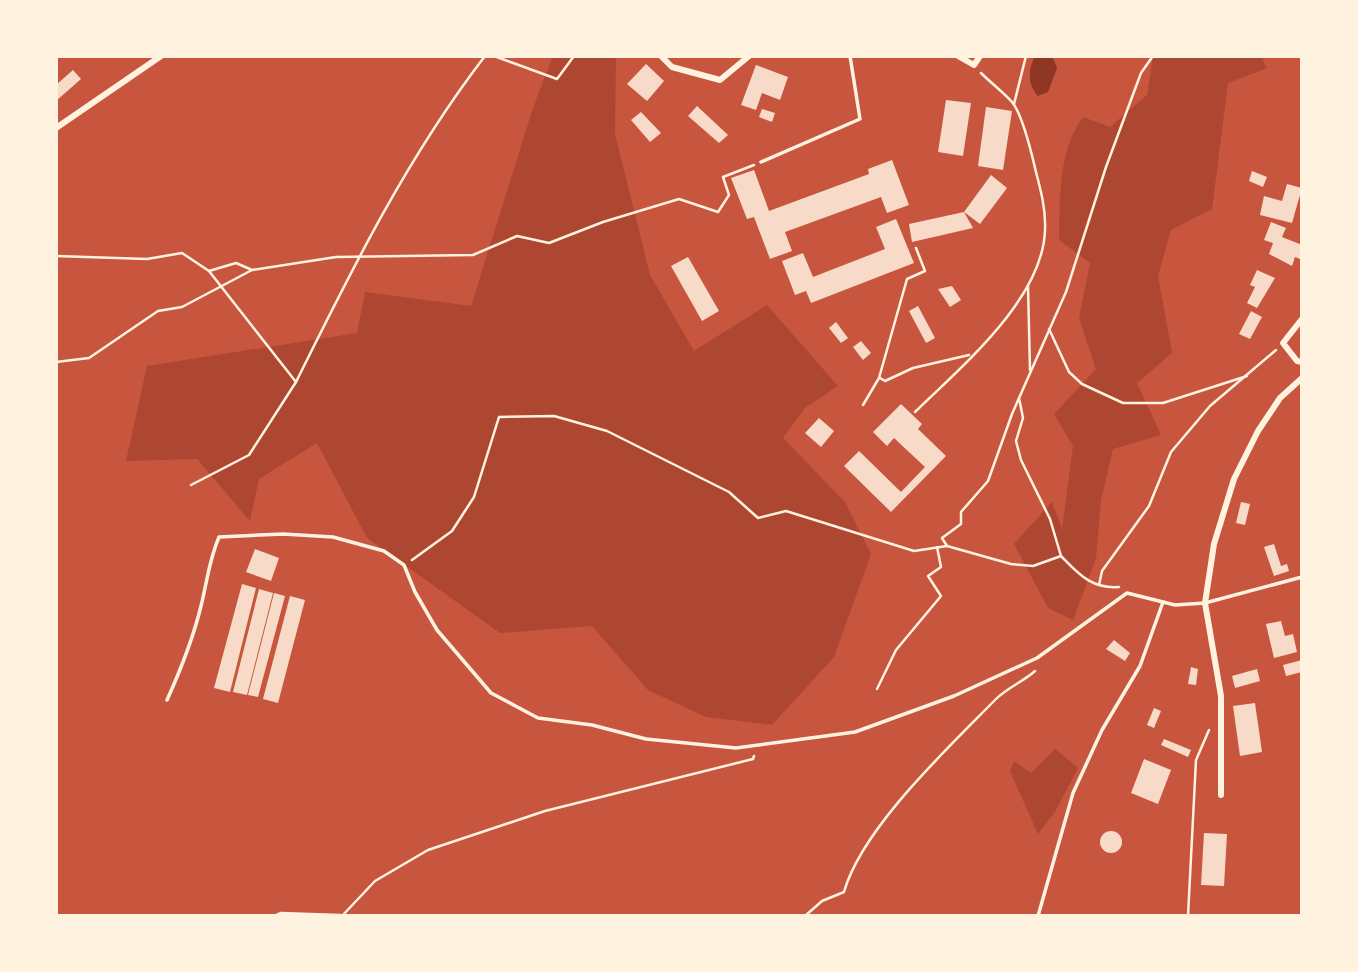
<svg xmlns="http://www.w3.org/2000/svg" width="1358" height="972" font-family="Raleway,sans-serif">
<rect width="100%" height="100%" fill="#c8553d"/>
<g fill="#ae4732">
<polygon points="553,56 616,56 615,134 650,275 694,351 767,305 838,386 805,408 783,438 845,502 871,554 834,657 772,725 706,717 648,690 592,626 500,633 367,538 317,443 259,479 250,521 197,459 126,461 147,366 357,333 365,292 471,306 533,108"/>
<path d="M 1153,56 L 1261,56 L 1267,68 L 1228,83 L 1212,209 L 1171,230 L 1158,276 L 1172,353 L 1137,383 L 1161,435 L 1113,449 L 1101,500 L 1096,559 L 1073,620 L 1048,608 L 1014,544 L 1052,502 L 1062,529 L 1073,446 L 1054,414 L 1096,369 L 1079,318 L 1090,263 L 1059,240 C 1060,200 1058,150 1083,117 L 1110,127 L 1147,95 Z"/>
<polygon points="1055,749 1078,768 1055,812 1038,834 1010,771 1014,761 1031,773"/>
</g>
<path fill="#8f3625" d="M 1035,56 L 1052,56 L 1057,68 L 1048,92 L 1038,96 C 1027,84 1028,70 1035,56 Z"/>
<g fill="#f7dbc8">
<polygon points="646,64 664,81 647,101 627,84"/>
<polygon points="756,65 788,77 780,100 762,93 756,110 741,105"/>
<polygon points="73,70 81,79 56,101 56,85"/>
<polygon points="946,100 971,103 963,156 938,152"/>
<polygon points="697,106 728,135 719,143 688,116"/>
<polygon points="986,107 1012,111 1003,170 978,166"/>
<polygon points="762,109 775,113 772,122 759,117"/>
<polygon points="641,112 661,133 650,142 631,120"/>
<polygon points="892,160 909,205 887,213 881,197 785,232 792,251 770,259 754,217 747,219 731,178 754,170 769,211 869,174 868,169"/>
<polygon points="1252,171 1267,177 1263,187 1249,181"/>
<polygon points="991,175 1007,188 980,224 964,212"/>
<polygon points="1287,184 1302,188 1292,223 1260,215 1264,196 1282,201"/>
<polygon points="964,212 973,228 912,242 909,224"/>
<polygon points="896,219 914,263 811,303 806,291 795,295 782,261 803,253 813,277 885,249 876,227"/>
<polygon points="1271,222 1286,228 1282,237 1302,245 1302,260 1295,257 1292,266 1269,254 1273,243 1264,240"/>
<polygon points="688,257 719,311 702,321 671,266"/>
<polygon points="1257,270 1275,278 1257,308 1247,303 1255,287 1250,285"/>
<polygon points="952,286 961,300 950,307 938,289"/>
<polygon points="918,306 935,338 926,343 909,311"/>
<polygon points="1251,311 1262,317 1250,339 1239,334"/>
<polygon points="836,322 848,338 841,343 829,328"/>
<polygon points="861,341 871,353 863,360 853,347"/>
<polygon points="901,404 922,424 918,429 946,456 891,512 844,466 859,451 901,492 925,467 894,438 887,446 873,432"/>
<polygon points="819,418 834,431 821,447 805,433"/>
<polygon points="1241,502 1250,504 1245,525 1236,523"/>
<polygon points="1274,544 1281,566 1287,564 1289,571 1274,576 1264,547"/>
<polygon points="255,549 279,558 271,581 246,572"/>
<polygon points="242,584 256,588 230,692 214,688"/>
<polygon points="259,589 273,593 247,695 233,692"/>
<polygon points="274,593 285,596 258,697 248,695"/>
<polygon points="290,596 305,600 278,703 263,699"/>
<polygon points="1281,621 1285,636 1293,634 1297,652 1274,658 1266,624"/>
<polygon points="1114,640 1130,653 1125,661 1106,649"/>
<polygon points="1302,660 1302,672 1286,676 1283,665"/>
<polygon points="1191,667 1198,669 1196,685 1188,684"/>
<polygon points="1257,669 1260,681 1235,688 1232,676"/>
<polygon points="1255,703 1262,752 1240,756 1233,706"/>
<polygon points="1154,708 1161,711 1154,728 1147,725"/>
<polygon points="1164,739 1191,750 1188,757 1161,745"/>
<polygon points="1144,759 1171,770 1158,804 1131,793"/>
<circle cx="1111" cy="842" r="11"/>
<polygon points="1204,833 1227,834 1224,886 1201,885"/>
</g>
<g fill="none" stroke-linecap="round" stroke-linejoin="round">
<g stroke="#fff3e0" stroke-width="2.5">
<polyline points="494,56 557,79 574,56"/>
<polyline points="1014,104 1026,56"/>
<polyline points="56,256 147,259 182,253 209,271 236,263 252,270 336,257 473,255 517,236 549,243 603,222 679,199 718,212 729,195 723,177 754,165"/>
<path d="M 209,271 L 296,382 C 352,269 408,156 485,56"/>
<polyline points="1028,286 1030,370"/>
<polyline points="1049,329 1069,372 1082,384 1123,403 1163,403 1247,376"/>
<polyline points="56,362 89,358 158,311 182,307 252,270"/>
<polyline points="880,378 885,381 913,368 969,355"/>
<polyline points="1019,398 1023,418 1016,441 1021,460 1050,519 1061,556"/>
<polyline points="863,405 879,378 907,279 925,271 916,248"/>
<path d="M 915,412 C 961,367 1043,299 1045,230 C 1046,210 1041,191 1036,172 C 1032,155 1023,115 1012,102 C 1003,92 991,83 981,73"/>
<polyline points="191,485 249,455 296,382"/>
<polyline points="412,560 452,531 474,497 499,417 554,416 607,431 729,492 758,518 786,511 914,551 947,546"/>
<polyline points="1099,585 1102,571 1149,506 1171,452 1210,406 1276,350"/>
<path d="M 1119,587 C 1091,589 1079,574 1061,556 L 1033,566 L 1011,564 L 947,546 L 942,538 L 961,524 L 961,512 L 988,481 L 1012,414 L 1066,292 L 1106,167 L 1141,73 L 1153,56"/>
<polyline points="877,689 896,650 941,596 928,576 941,567 937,547"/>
<polyline points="274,916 281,913 340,915"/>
<polyline points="342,916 375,881 428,850 545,811 753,759 754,756"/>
<path d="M 805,916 L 822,901 L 844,892 C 862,828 949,747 996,699 C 1007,688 1024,681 1035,671"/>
<polyline points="1188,916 1196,760 1209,730"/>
</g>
<g stroke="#fff3e0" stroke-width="3.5">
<polyline points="761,162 860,119 850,56"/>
<path d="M 167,700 C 181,669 193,639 201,606 C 207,582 209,560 219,537 L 283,534 L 333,537 L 384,551 L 404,565 L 415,592 L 437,630 L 491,693 L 538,718 L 592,725 L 646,739 L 736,748 L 855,732 L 954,696 L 1037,658 L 1127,593 L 1175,605 L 1205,603 L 1302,577"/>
<polyline points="1038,916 1073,793 1102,730 1140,666 1163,602"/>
</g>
<g stroke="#fff3e0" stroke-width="6">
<polyline points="661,56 672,67 720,80 749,56"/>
<polyline points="958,56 974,65 980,56"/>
<polyline points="56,128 161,56"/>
<polyline points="1302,319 1283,343 1297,361 1302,362"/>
<polyline points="1221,795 1221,696 1205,603 1214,544 1234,479 1258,431 1280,398 1302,378"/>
</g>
</g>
<rect width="1358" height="972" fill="none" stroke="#fff3e0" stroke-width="116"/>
</svg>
